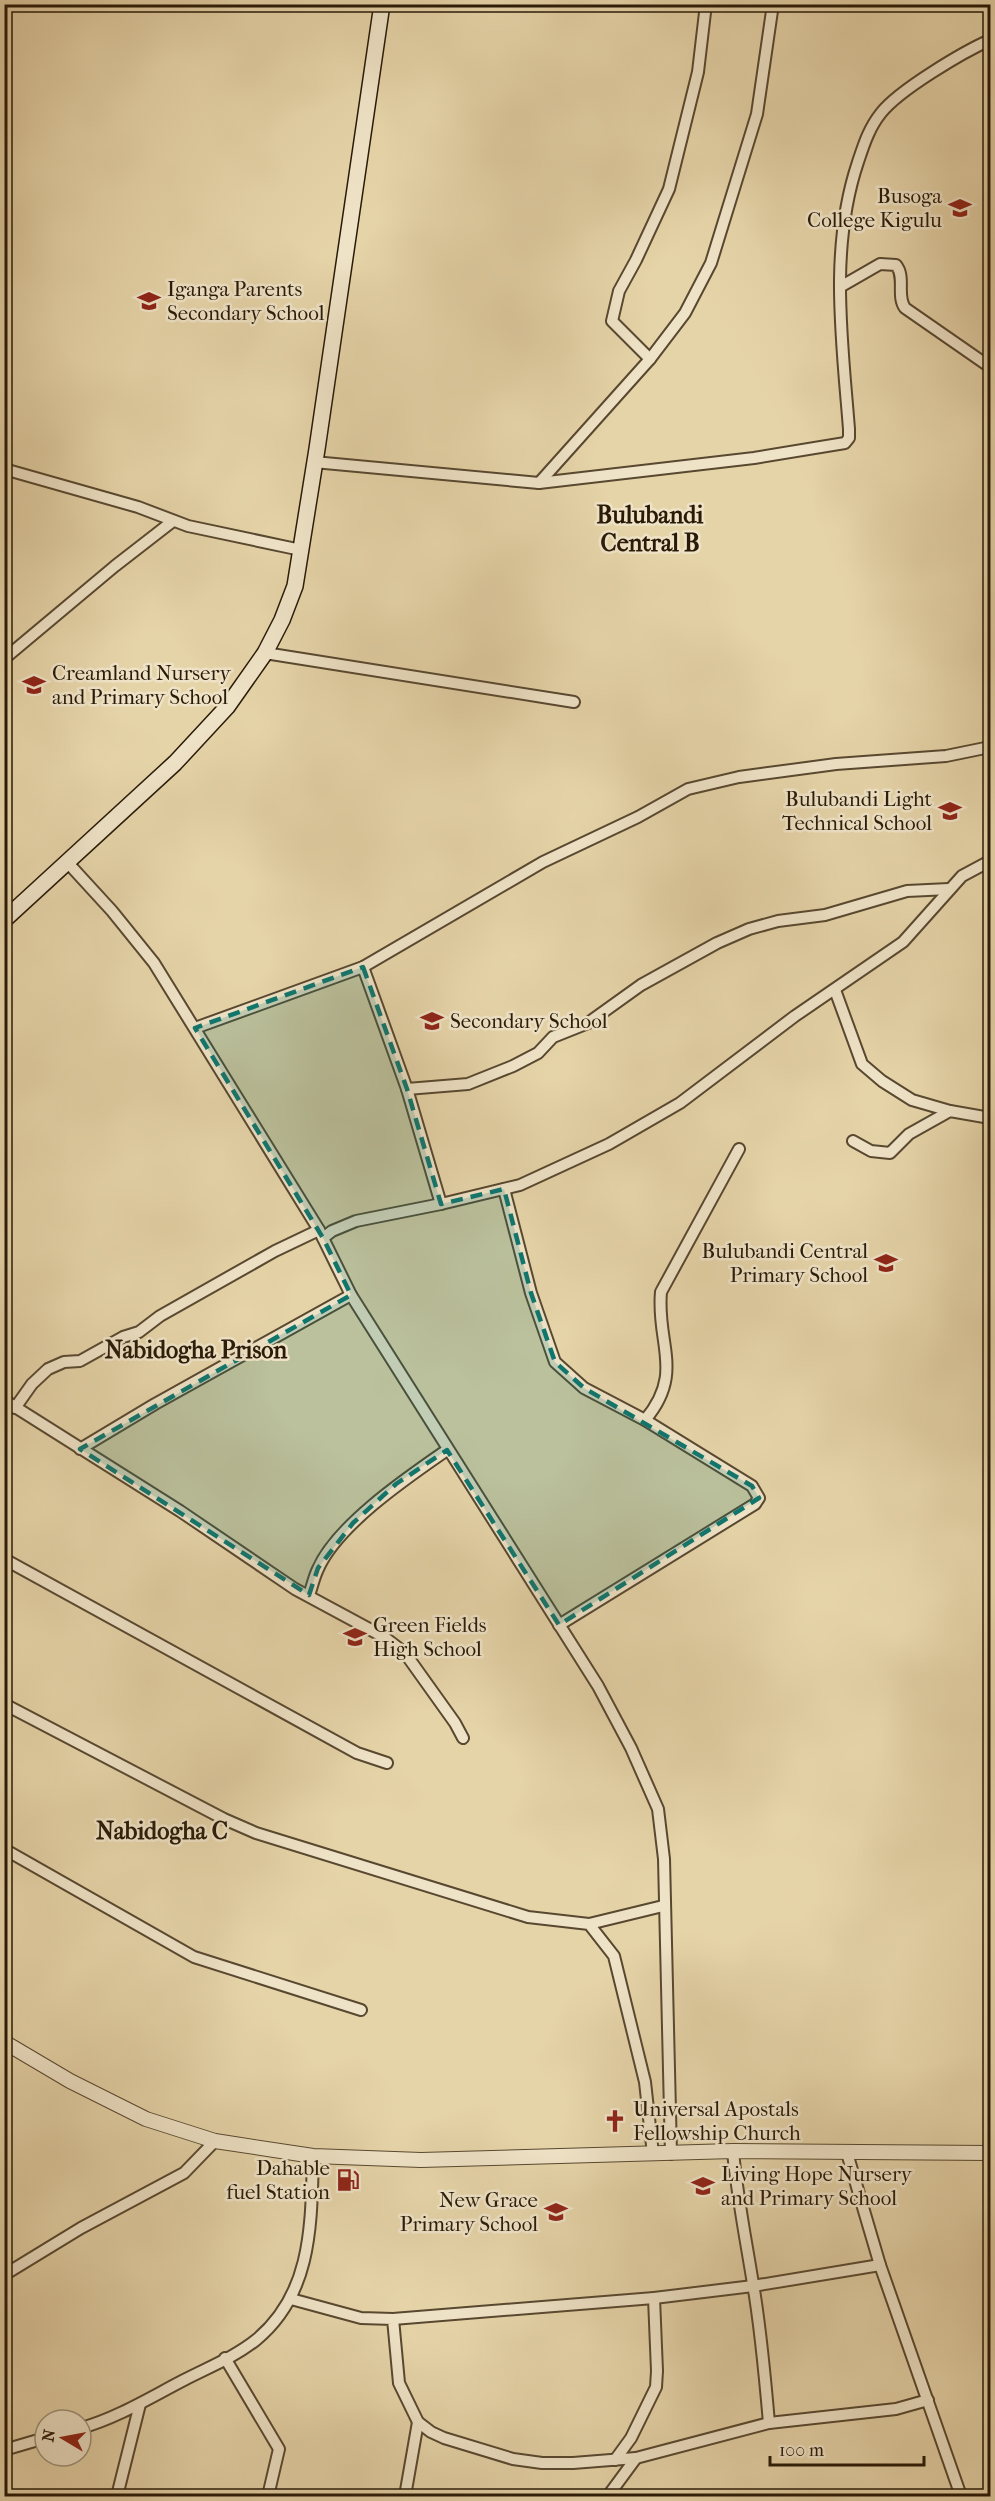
<svg xmlns="http://www.w3.org/2000/svg" width="995" height="2501" font-family="'IM FELL French Canon',serif">
<rect width="100%" height="100%" fill="#e6d4a9"/>
<filter id="stains"><feTurbulence type="fractalNoise" baseFrequency=".00333" numOctaves="4"/><feColorMatrix values="0 0 0 0 .2 0 0 0 0 .09 0 0 0 0 .02 0 0 0 .5 -.17"/></filter>
<radialGradient id="worn" r=".72"><stop offset=".6" stop-color="#630" stop-opacity="0"/><stop offset="1" stop-color="#630" stop-opacity=".3"/></radialGradient>
<g fill="none" stroke-linecap="round" stroke-linejoin="round">
<g stroke="#584830" stroke-width="14">
<g id="minor">
<path d="M 840,287 L 880,264 L 896,265 C 906,277 896,296 905,308 L 990,367"/>
<polyline points="650,359 612,321 619,291 636,260 669,189 698,72 706,4"/>
<path d="M 314,462 L 539,483 L 754,458 L 845,443 L 849,438 L 849,429 C 842,340 829,248 858,162 C 864,144 869,128 881,113 C 899,90 963,52 990,40"/>
<polyline points="4,469 138,507 188,526 301,550"/>
<polyline points="539,483 650,359 685,313 711,263 757,114 773,4"/>
<polyline points="265,653 574,702"/>
<polyline points="4,659 115,566 173,521"/>
<polyline points="68,863 112,911 154,963 319,1230 351,1295 598,1686 631,1748 658,1809 664,1859 671,2154"/>
<polyline points="363,967 407,1089 441,1204"/>
<polyline points="835,990 862,1064 882,1081 912,1100 950,1111"/>
<polyline points="195,1028 363,967 543,862 638,817 688,789 739,777 836,764 946,756 990,747"/>
<polyline points="407,1089 468,1084 513,1066 538,1053 553,1037 588,1023 641,985 717,943 749,929 778,921 825,915 907,891 949,889"/>
<polyline points="853,1141 871,1151 890,1153 909,1134 950,1111 990,1118"/>
<polyline points="504,1189 531,1293 555,1362 584,1388 645,1420 752,1486 759,1498 755,1504 559,1625"/>
<polyline points="323,1238 332,1231 356,1221 441,1204 520,1185 609,1144 680,1103 795,1016 903,942 962,876 990,861"/>
<polyline points="4,1400 180,1511 295,1589 384,1637 405,1653 455,1723 463,1738"/>
<polyline points="15,1408 32,1384 48,1369 64,1362 80,1361 123,1337 139,1332 160,1316 275,1251 319,1230"/>
<path d="M 645,1420 C 685,1373 656,1343 661,1292 L 739,1149"/>
<polyline points="80,1449 155,1404 351,1295"/>
<polyline points="4,1559 357,1753 387,1763"/>
<path d="M 309,1595 C 312,1587 314,1577 318,1569 C 337,1525 408,1477 447,1450"/>
<polyline points="4,1704 224,1819 256,1833 528,1917 589,1924 614,1956 645,2082 653,2154"/>
<polyline points="4,1849 194,1957 361,2010"/>
<polyline points="589,1924 663,1906"/>
<path d="M 733,2151 C 737,2196 746,2240 753,2284 C 761,2330 765,2377 769,2423"/>
<polyline points="847,2153 880,2265 961,2496"/>
<polyline points="4,2275 81,2228 184,2173 215,2141"/>
<polyline points="291,2299 361,2318 393,2319 399,2383 418,2422 431,2432 444,2438 513,2459 542,2463 573,2463 636,2458 769,2423 896,2409 928,2400"/>
<polyline points="393,2319 654,2298"/>
<polyline points="225,2358 279,2449 268,2496"/>
<path d="M 81,2428 C 117,2418 151,2397 184,2380 C 207,2368 235,2357 256,2340 C 313,2293 311,2223 313,2156"/>
<polyline points="4,2450 45,2438"/>
<polyline points="615,2460 631,2438 656,2387 657,2371 654,2298 753,2286 880,2265"/>
<polyline points="117,2496 140,2404"/>
<polyline points="405,2496 418,2422"/>
<polyline points="608,2496 636,2458"/>
</g>
</g>
<g stroke="#584830" stroke-width="16">
<polyline id="tertiary" points="4,2042 70,2081 146,2119 215,2141 313,2156 421,2160 733,2151 990,2153"/>
</g>
<g stroke="#291a08" stroke-width="18">
<polyline id="secondary" points="4,920 175,763 227,707 265,653 282,620 295,586 317,449 382,4"/>
</g>
<use href="#minor" stroke="#efe3c7" stroke-width="10"/>
<use href="#tertiary" stroke="#efe3c7" stroke-width="14"/>
<use href="#secondary" stroke="#efe3c7" stroke-width="15"/>
</g>
<path fill="#0f766e" fill-opacity="0.2" stroke="#0f766e" stroke-width="4.5" stroke-dasharray="12 8" stroke-linejoin="round" d="M 363,967 L 407,1089 L 441,1204 L 504,1189 L 531,1293 L 555,1362 L 584,1388 L 752,1486 L 759,1498 L 559,1625 L 447,1450 L 396,1484 L 353,1523 L 318,1568 L 309,1595 L 80,1449 L 351,1295 L 323,1238 L 195,1028 Z"/>
<defs>
<g id="school-bare" transform="scale(1.8)"><path d="M0-5L7-2L0 1L-7-2ZM-4 1L0 2.5L4 1V4Q0 6-4 4Z" fill="#8f2418" stroke="#efe3c7" stroke-width="2.5" paint-order="stroke"/></g>
<g id="church-bare" transform="scale(1.8)"><path d="M-1.2-6h2.4v3.5h3.3v2.4h-3.3V6h-2.4V-.1h-3.3v-2.4h3.3Z" fill="#8f2418" stroke="#efe3c7" stroke-width="2.5" paint-order="stroke"/></g>
<g id="fuel-bare" transform="scale(1.8)"><path d="M-5.5-6h7V0h2V4h1.3V-2.5L3-4.5l.8-.8L6-3V5H2.5V1h-1V6h-7ZM-4.2-4.7v3.2H.2V-4.7Z" fill="#8f2418" stroke="#efe3c7" stroke-width="2.5" paint-order="stroke"/></g>
</defs>
<g fill-rule="evenodd">
<use href="#school-bare" x="960" y="208"/>
<use href="#school-bare" x="149" y="301"/>
<use href="#school-bare" x="34" y="685"/>
<use href="#school-bare" x="950" y="811"/>
<use href="#school-bare" x="432" y="1021"/>
<use href="#school-bare" x="886" y="1263"/>
<use href="#school-bare" x="355" y="1637"/>
<use href="#church-bare" x="615" y="2121"/>
<use href="#fuel-bare" x="348" y="2180"/>
<use href="#school-bare" x="703" y="2186"/>
<use href="#school-bare" x="556" y="2212"/>
</g>
<g text-anchor="middle" dominant-baseline="central" stroke-width="5" stroke-linejoin="round" paint-order="stroke">
<g font-size="21" fill="#291a08" stroke="#efe3c7" text-anchor="start">
<text x="942" y="196" text-anchor="end">Busoga<tspan x="942" dy="24">College Kigulu</tspan></text>
<text x="167" y="289">Iganga Parents<tspan x="167" dy="24">Secondary School</tspan></text>
<text x="52" y="673">Creamland Nursery<tspan x="52" dy="24">and Primary School</tspan></text>
<text x="932" y="799" text-anchor="end">Bulubandi Light<tspan x="932" dy="24">Technical School</tspan></text>
<text x="450" y="1021">Secondary School</text>
<text x="868" y="1251" text-anchor="end">Bulubandi Central<tspan x="868" dy="24">Primary School</tspan></text>
<text x="373" y="1625">Green Fields<tspan x="373" dy="24">High School</tspan></text>
<text x="633" y="2109">Universal Apostals<tspan x="633" dy="24">Fellowship Church</tspan></text>
<text x="330" y="2168" text-anchor="end">Dahable<tspan x="330" dy="24">fuel Station</tspan></text>
<text x="721" y="2174">Living Hope Nursery<tspan x="721" dy="24">and Primary School</tspan></text>
<text x="538" y="2200" text-anchor="end">New Grace<tspan x="538" dy="24">Primary School</tspan></text>
</g>
<g font-size="24" font-weight="bold" fill="#291a08" stroke="#efe3c7">
<text x="650" y="515">Bulubandi<tspan x="650" dy="28">Central B</tspan></text>
<text x="196" y="1350">Nabidogha Prison</text>
<text x="162" y="1831">Nabidogha C</text>
</g>
</g>
<rect width="995" height="2501" fill="none" stroke="#e6d4a9" stroke-width="24"/>
<rect x="6" y="6" width="983" height="2489" fill="none" stroke="#291a08" stroke-width="3"/>
<rect x="12" y="12" width="971" height="2477" fill="none" stroke="#291a08" stroke-width="1.5"/>
<g transform="translate(63 2438) rotate(280)"><circle r="28" fill="#efe3c7" stroke="#a0937b" stroke-width="1.5"/>
<path d="M0-4.5L10 22L0 15L-10 22Z" fill="#8f2418"/>
<text y="-9" font-size="16" font-weight="bold" text-anchor="middle" fill="#291a08">N</text>
</g>
<path d="M770 2456v9h154v-9" fill="none" stroke="#291a08" stroke-width="3"/>
<text x="779" y="2456" font-size="18" fill="#291a08" stroke="#efe3c7" stroke-width="4.5" paint-order="stroke">100 m</text>
<rect width="100%" height="100%" filter="url(#stains)"/>
<rect width="100%" height="100%" fill="url(#worn)"/>
</svg>
